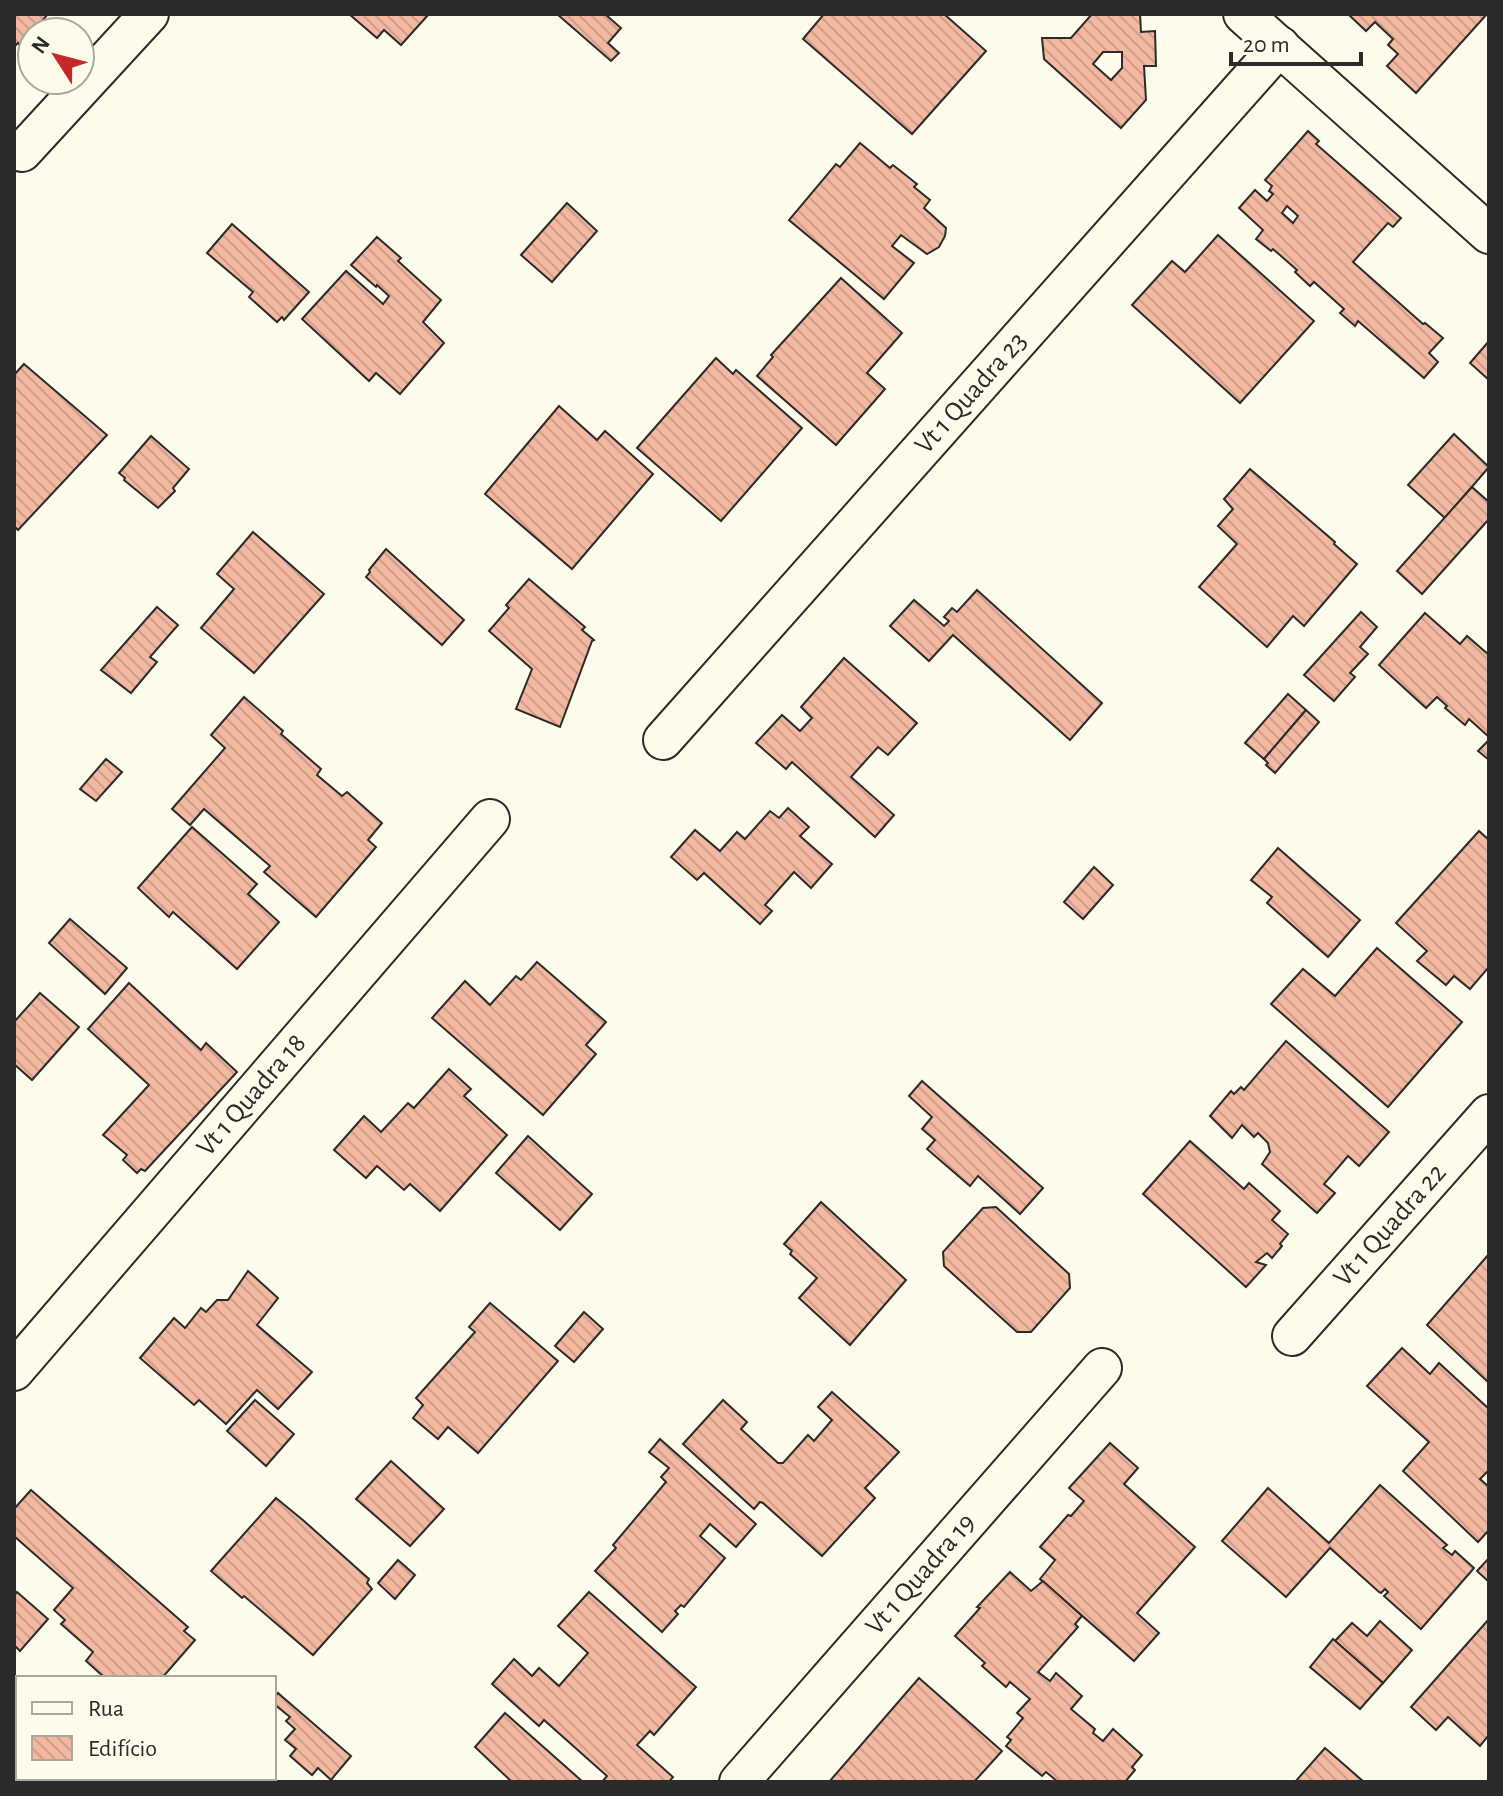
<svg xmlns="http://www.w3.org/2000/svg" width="1503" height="1796" font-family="'Alegreya Sans',sans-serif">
<defs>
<pattern id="building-back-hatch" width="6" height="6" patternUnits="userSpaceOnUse" patternTransform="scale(2)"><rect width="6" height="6" fill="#f2b8a0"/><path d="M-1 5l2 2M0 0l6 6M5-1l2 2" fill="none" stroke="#d09e8a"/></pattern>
</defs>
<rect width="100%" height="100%" fill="#fdfbea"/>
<g fill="url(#building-back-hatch)" stroke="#2b2b2b" stroke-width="2" fill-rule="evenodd">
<polygon points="14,14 48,14 21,46 18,43 14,47"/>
<polygon points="349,14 429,14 401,45 384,30 377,38"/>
<polygon points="557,14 605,14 621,28 608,43 619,53 611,61"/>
<polygon points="824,14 944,14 986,51 912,134 803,39"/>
<path d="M 1092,14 L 1140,14 L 1141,32 L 1155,31 L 1156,66 L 1144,66 L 1146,100 L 1121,128 L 1044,59 L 1042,38 L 1071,38 ZM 1103,52 L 1122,52 L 1122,68 L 1111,80 L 1093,64 Z"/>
<polygon points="1348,14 1487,14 1416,93 1387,66 1398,54 1388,45 1393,39 1375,22 1366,31"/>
<path d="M 1308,131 L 1319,141 L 1316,144 L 1401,218 L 1393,227 L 1388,223 L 1353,262 L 1423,324 L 1425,323 L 1443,338 L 1429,353 L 1438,362 L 1424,378 L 1358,321 L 1355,326 L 1340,313 L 1344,309 L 1314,282 L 1310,286 L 1295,272 L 1297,270 L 1273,249 L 1271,251 L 1256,239 L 1263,230 L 1239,208 L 1255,190 L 1267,201 L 1273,194 L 1269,191 L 1272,186 L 1265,180 ZM 1287,206 L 1298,216 L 1293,223 L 1282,213 Z"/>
<polygon points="860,143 890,168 893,165 917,184 914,187 930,200 924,208 946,228 945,236 939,247 927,254 901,235 892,246 914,263 884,299 789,220 836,164 840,167"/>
<polygon points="567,203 597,231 552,282 521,255"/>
<polygon points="232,224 309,292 284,320 282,317 277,322 249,297 253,292 207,253"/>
<polygon points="1218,235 1314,321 1240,403 1132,305 1172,261 1185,272"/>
<polygon points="377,237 401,258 398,261 441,300 423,322 444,343 400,394 376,373 369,381 302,319 346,271 383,304 389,296 377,285 376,287 351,265"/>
<polygon points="841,278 902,333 867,373 885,389 836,445 757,376 773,357 771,355"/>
<polygon points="1489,341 1489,380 1470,363"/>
<polygon points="716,358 733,374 736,370 802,428 721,521 637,448"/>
<polygon points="24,364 107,435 18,530 14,526 14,375"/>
<polygon points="559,406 597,440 605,431 653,474 572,569 485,494"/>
<polygon points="1454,434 1489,467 1445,518 1408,485"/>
<polygon points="151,436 189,469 173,488 175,491 158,508 124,480 125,478 119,473"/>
<polygon points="1250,469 1335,542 1334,544 1357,564 1304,626 1293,616 1267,647 1199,587 1237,544 1218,526 1233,509 1224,499"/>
<polygon points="1472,487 1489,502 1489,519 1422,594 1397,571"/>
<polygon points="253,532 324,594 254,673 201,628 234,589 217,574"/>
<polygon points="386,549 464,620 442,645 366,577 370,572 369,570"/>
<polygon points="529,579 585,627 582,630 594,640 592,641 560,727 516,709 532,669 489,631 509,608 506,605"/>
<polygon points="977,590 1102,703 1070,740 953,635 929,661 890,626 914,600 944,626 949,621 944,617 952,608 957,612"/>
<polygon points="157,607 178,625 150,657 157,662 131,693 101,670"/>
<polygon points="1361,612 1377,627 1360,647 1368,654 1350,673 1355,677 1334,701 1304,675"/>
<polygon points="1425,613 1460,644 1467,636 1489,655 1489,737 1469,719 1465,725 1445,708 1447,706 1437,697 1426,708 1379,665"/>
<polygon points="844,658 917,723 888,755 878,747 851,777 894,815 875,837 792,762 786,769 756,743 782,715 800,731 812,718 801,707"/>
<polygon points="1288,694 1306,710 1264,759 1245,743"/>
<polygon points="244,697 283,731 281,734 321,769 317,775 342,796 347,792 382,823 368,840 376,847 316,917 264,872 270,866 204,809 190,825 172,809 225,748 211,735"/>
<polygon points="1306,710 1319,722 1275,773 1266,765 1268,763 1264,759"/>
<polygon points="1489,740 1489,760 1478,751"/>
<polygon points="106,759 122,772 96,801 80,789"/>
<polygon points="788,808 809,827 800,836 832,864 811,888 794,872 765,905 772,911 760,924 704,873 697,880 671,857 695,830 720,851 737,832 745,839 770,811 779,818"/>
<polygon points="192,827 257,884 248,894 279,922 237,969 173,912 169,917 138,888"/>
<polygon points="1479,831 1489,840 1489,967 1470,989 1454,976 1446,985 1417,961 1427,951 1396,923"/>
<polygon points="1278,848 1360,920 1328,957 1267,903 1272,897 1251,880"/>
<polygon points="1094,867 1113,885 1083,919 1064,902"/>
<polygon points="70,919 127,968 105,994 49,943"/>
<polygon points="1377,948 1462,1022 1388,1107 1271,1004 1303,969 1335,996"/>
<polygon points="537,962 606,1022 586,1045 596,1054 543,1115 432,1018 465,981 490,1005 516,976 521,980"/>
<polygon points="129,983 201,1050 206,1043 237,1072 145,1171 141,1169 137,1173 123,1160 127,1155 103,1135 149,1085 88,1029"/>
<polygon points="40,993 79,1027 32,1080 14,1064 14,1022"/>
<polygon points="1286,1041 1389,1132 1359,1166 1348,1156 1324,1184 1335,1193 1317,1213 1262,1164 1270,1152 1268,1143 1258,1133 1254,1137 1242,1125 1232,1138 1210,1116 1231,1091 1234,1094 1241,1087 1244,1090"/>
<polygon points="449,1069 471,1089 464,1096 507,1135 440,1211 410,1184 404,1190 377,1166 366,1178 334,1150 364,1116 381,1132 408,1103 414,1108"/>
<polygon points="922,1081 1043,1188 1020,1214 978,1176 970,1186 927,1149 935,1140 922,1129 932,1117 909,1096"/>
<polygon points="528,1136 592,1194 560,1230 496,1173"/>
<polygon points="1190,1141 1244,1189 1249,1183 1280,1211 1272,1220 1288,1234 1280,1244 1282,1246 1272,1258 1267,1253 1256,1262 1266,1265 1246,1287 1143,1194"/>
<polygon points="821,1202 906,1280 850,1345 799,1298 817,1278 790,1254 792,1251 784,1244"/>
<polygon points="996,1207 1069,1274 1070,1288 1031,1332 1017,1332 944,1266 943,1252 983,1208"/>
<polygon points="1489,1254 1489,1383 1427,1325"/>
<polygon points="248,1271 278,1298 257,1325 312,1372 278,1409 257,1390 226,1424 199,1400 194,1405 140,1358 174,1318 185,1328 201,1308 206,1312 217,1300 228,1300"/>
<polygon points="490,1303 558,1361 478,1453 448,1427 438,1439 413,1418 423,1405 416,1398 475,1332 469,1327"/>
<polygon points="584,1312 603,1329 574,1362 555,1346"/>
<polygon points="1402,1348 1430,1374 1439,1363 1489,1409 1489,1473 1487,1472 1480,1479 1489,1487 1489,1530 1478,1542 1403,1471 1429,1442 1367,1386"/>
<polygon points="832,1392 899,1452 865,1488 875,1498 822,1556 763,1503 760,1502 754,1509 683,1444 723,1400 747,1422 741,1429 778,1463 783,1463 808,1435 814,1441 832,1420 818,1407"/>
<polygon points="255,1400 294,1434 266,1466 227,1431"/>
<polygon points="660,1439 756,1524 736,1547 710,1524 700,1536 725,1558 684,1607 681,1605 675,1611 678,1614 662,1632 595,1571 616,1548 613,1545 666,1482 661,1477 669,1468 649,1452"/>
<polygon points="1110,1443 1138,1468 1124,1484 1195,1547 1137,1613 1159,1633 1134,1661 1040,1579 1055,1560 1040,1547 1068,1515 1071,1516 1084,1501 1069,1488"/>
<polygon points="391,1461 444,1509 410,1546 356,1499"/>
<polygon points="1380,1485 1447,1545 1443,1548 1452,1555 1455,1551 1474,1568 1421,1629 1384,1596 1388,1592 1385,1589 1381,1593 1379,1592 1330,1548 1286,1597 1222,1541 1268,1488 1329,1543"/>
<polygon points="31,1490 188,1627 184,1631 195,1640 162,1678 105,1678 86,1661 93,1652 61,1624 65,1620 54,1610 73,1588 14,1536 14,1509"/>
<polygon points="276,1498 304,1521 369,1579 367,1583 372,1589 313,1655 244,1596 242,1598 211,1571"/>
<polygon points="1489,1558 1489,1582 1477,1571"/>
<polygon points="398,1560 415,1575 395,1599 378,1583"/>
<polygon points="1010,1572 1031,1591 1043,1581 1082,1616 1075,1624 1078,1627 1038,1672 1050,1681 1056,1673 1082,1696 1071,1709 1095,1729 1093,1733 1103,1741 1113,1729 1142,1755 1132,1767 1135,1770 1125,1782 1058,1782 1046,1772 1042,1776 1006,1746 1011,1740 1007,1737 1023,1718 1017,1713 1030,1699 1010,1682 1006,1687 982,1666 985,1663 955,1636 980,1608 977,1607"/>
<polygon points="17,1592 48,1619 20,1651 14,1645 14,1596"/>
<polygon points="589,1592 696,1687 654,1735 650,1731 637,1745 673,1777 669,1782 602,1782 607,1776 544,1720 539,1726 492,1684 514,1659 532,1676 539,1668 559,1686 588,1653 558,1626"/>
<polygon points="1489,1619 1489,1735 1480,1746 1448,1717 1436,1730 1411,1707"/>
<polygon points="1380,1621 1412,1650 1383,1683 1335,1641 1352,1623 1367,1636"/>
<polygon points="1333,1639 1383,1683 1360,1709 1310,1667"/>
<polygon points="919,1678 1002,1751 974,1782 829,1782"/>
<polygon points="278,1693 351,1756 331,1780 318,1768 312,1775 290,1756 296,1749 285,1740 295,1729 286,1721 290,1717 274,1704 274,1698"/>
<polygon points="505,1713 583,1782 512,1782 475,1747"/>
<polygon points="1325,1748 1364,1782 1295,1782"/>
<polygon points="18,1759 18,1778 35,1778 36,1782 14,1782 14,1763"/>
</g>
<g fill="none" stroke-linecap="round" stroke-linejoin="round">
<g stroke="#2b2b2b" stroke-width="42">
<g id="street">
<polyline points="1243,14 1489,234"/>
<polyline points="22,152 149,14"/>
<path id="s1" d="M 663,740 L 1280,46"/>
<path id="s2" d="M 1292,1336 L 1489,1114"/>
<path id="s3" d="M 14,1371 L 490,819"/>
<polyline points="14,1701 18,1705"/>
<polyline points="101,1778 106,1782"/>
<path id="s4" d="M 739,1782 L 1102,1368"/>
</g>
</g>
<use href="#street" stroke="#fdfbea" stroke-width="38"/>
</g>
<g text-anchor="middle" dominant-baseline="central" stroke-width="6" stroke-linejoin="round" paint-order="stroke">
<g font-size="28" fill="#2b2b2b" stroke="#fdfbea">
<text stroke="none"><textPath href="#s1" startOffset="464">Vt 1 Quadra 23</textPath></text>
<text stroke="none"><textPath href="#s3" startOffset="364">Vt 1 Quadra 18</textPath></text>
<text stroke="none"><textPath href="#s2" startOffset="148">Vt 1 Quadra 22</textPath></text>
<text stroke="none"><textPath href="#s4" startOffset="276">Vt 1 Quadra 19</textPath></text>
</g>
</g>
<rect width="1503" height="1796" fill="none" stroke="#2b2b2b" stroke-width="32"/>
<rect x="16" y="1676" width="260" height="104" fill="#fdfbea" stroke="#a9a89e" stroke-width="2"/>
<rect x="32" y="1702" width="40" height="12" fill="#fdfbea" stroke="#a9a89e" stroke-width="2"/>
<text x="88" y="1716" font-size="24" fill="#2b2b2b">Rua</text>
<rect x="32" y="1736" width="40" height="24" fill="url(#building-back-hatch)" stroke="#a9a89e" stroke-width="2"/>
<text x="88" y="1756" font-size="24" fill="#2b2b2b">Edifício</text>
<g transform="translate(56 56) rotate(306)"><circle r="38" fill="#fdfbea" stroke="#a9a89e" stroke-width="2"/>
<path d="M0-6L14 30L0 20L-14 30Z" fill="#c62828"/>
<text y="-12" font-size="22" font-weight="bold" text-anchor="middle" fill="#2b2b2b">N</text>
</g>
<path d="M1231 52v12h130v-12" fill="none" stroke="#2b2b2b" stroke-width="4"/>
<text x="1243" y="52" font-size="24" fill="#2b2b2b" stroke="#fdfbea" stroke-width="6" paint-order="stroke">20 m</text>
</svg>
